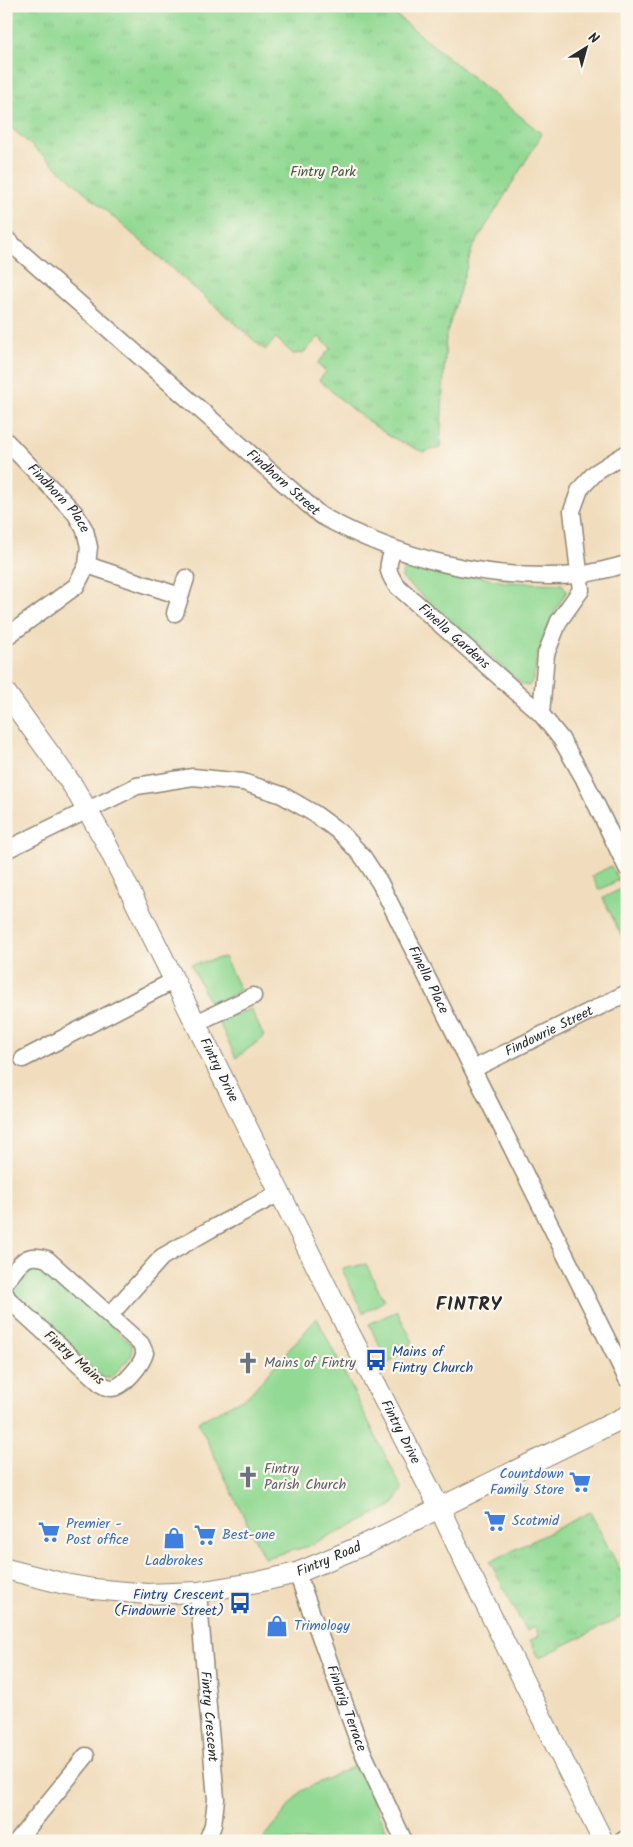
<svg xmlns="http://www.w3.org/2000/svg" width="633" height="1847" font-family="Kalam,sans-serif">
<defs>
<pattern id="park-tufts" width="24" height="20" patternUnits="userSpaceOnUse" patternTransform="scale(1.25)"><rect width="24" height="20" fill="#92d993"/><path d="M3 7l-1-3M5 7V3M7 7l1-3M15 17l-1-3M17 17v-4M19 17l1-3" fill="none" stroke="#7eba7f"/></pattern>
</defs>
<rect width="100%" height="100%" fill="#fbf7ec"/>
<filter id="ink" filterUnits="userSpaceOnUse"><feTurbulence type="fractalNoise" baseFrequency=".02" numOctaves="2"/><feDisplacementMap in="SourceGraphic" scale="10" xChannelSelector="R" yChannelSelector="G"/><feConvolveMatrix kernelMatrix="1 2 1 2 8 2 1 2 1" color-interpolation-filters="sRGB"/></filter>
<filter id="wash" filterUnits="userSpaceOnUse"><feTurbulence type="fractalNoise" baseFrequency=".0096" numOctaves="4" result="noise"/><feDisplacementMap in="SourceGraphic" scale="20" xChannelSelector="R" yChannelSelector="G"/><feGaussianBlur stdDeviation="1.12" result="paint"/><feColorMatrix in="noise" values="0 0 0 0 0 0 0 0 0 0 0 0 0 0 0 0 0 1.4 0 .05"/><feComposite in="paint" operator="in"/></filter>
<g filter="url(#wash)">
<rect width="100%" height="100%" fill="#f1ddbd"/>
<g fill="#92d993" stroke="#5e825f">
<path d="M 412,563 L 505,582 L 562,584 L 567,591 C 555,611 545,630 538,652 C 534,664 537,676 529,686 L 523,685 L 402,578 L 403,567 Z"/>
<polygon points="611,866 619,880 599,890 592,876"/>
<polygon points="623,888 627,896 627,933 621,935 603,898"/>
<polygon points="224,957 240,990 212,1008 191,965"/>
<polygon points="251,1009 264,1037 236,1058 218,1020"/>
<polygon points="44,1264 132,1345 132,1355 111,1378 103,1378 13,1295 14,1287 35,1265"/>
<polygon points="366,1264 384,1301 363,1313 342,1269"/>
<polygon points="397,1311 413,1342 388,1364 369,1324"/>
<polygon points="317,1318 402,1489 392,1506 306,1547 264,1558 198,1422 248,1396"/>
<polygon points="356,1765 391,1841 265,1841 264,1838 301,1791"/>
</g>
<g fill="url(#park-tufts)" stroke="#5e825f">
<polygon points="6,6 385,6 542,134 472,249 446,336 440,448 423,452 389,436 354,411 319,380 326,372 317,364 331,348 319,337 303,353 293,354 276,338 265,350 6,123"/>
<polygon points="590,1512 627,1583 627,1614 539,1658 530,1640 539,1636 535,1627 526,1631 490,1562"/>
</g>
</g>
<g filter="url(#ink)">
<g fill="none" stroke-linecap="round" stroke-linejoin="round">
<g stroke="#8e8474" stroke-width="19">
<g id="minor">
<path id="s1" d="M 6,239 L 320,515 C 399,559 488,581 578,575 C 594,573 611,568 627,564"/>
<path id="s2" d="M 6,441 L 75,513 L 85,530 L 89,547 L 87,565 L 76,586 L 6,637"/>
<path id="s3" d="M 393,550 C 387,566 386,570 396,585 L 541,714 L 561,739 L 583,777 L 627,868"/>
<polyline points="87,565 180,596"/>
<polyline points="175,613 186,578"/>
<polyline points="541,714 546,654 559,621 581,590 572,511 580,489 595,473 627,453"/>
<path id="s4" d="M 6,850 L 137,786 L 193,777 L 243,782 L 282,795 L 315,814 L 341,833 L 363,857 L 380,883 L 627,1379"/>
<polyline points="196,1023 253,996"/>
<polyline points="23,1059 175,980"/>
<path id="s5" d="M 473,1069 L 627,993"/>
<path d="M 6,1281 C 20,1265 24,1251 47,1259 L 141,1344 L 145,1353 C 142,1364 124,1387 112,1388 C 109,1388 104,1386 101,1384 L 8,1299 L 6,1295"/>
<polyline points="110,1315 162,1257 211,1229 280,1193"/>
<path id="s6" d="M 297,1573 L 360,1746 L 404,1841"/>
<path id="s7" d="M 198,1592 L 216,1799 L 213,1825 L 207,1841"/>
<polyline points="17,1841 86,1756"/>
<polyline points="622,1841 627,1838"/>
</g>
</g>
<g stroke="#8e8474" stroke-width="22">
<g id="tertiary">
<path id="s8" d="M 6,693 L 73,786 L 104,839 L 347,1328 L 439,1507 L 467,1567 L 603,1841"/>
<path id="s9" d="M 6,1569 L 65,1584 L 94,1589 L 147,1594 L 198,1592 L 258,1582 L 297,1573 L 366,1544 L 627,1416"/>
</g>
</g>
<use href="#minor" stroke="#fff" stroke-width="16"/>
<use href="#tertiary" stroke="#fff" stroke-width="20"/>
</g>
</g>
<defs>
<g id="bus-bare" transform="scale(1.725)"><path d="M-5-6H5V4H4V6H2V4H-2V6H-4V4H-5ZM-3.5-4V0h7V-4ZM-3.5 1.2v1.5H-2V1.2ZM2 1.2v1.5H3.5V1.2Z" fill="#1a4fb4" stroke="#fbf7ec" stroke-width="2.5" paint-order="stroke"/></g>
<g id="church-bare" transform="scale(1.725)"><path d="M-1.2-6h2.4v3.5h3.3v2.4h-3.3V6h-2.4V-.1h-3.3v-2.4h3.3Z" fill="#6b7280" stroke="#fbf7ec" stroke-width="2.5" paint-order="stroke"/></g>
<g id="supermarket-bare" transform="scale(1.725)"><path d="M-6-5.5h2.5l.6 2H6L4.5 2H-2.5L-4.4-4H-6ZM-1.5 3.2a1.3 1.3 0 1 0 .1 0ZM3 3.2a1.3 1.3 0 1 0 .1 0Z" fill="#3f7fe0" stroke="#fbf7ec" stroke-width="2.5" paint-order="stroke"/></g>
<g id="shop-bare" transform="scale(1.725)"><path d="M-5-2.5h2.3a2.7 3.5 0 0 1 5.4 0H5L5.5 6h-11ZM-1.5-2.5h3a1.5 2.3 0 0 0-3 0Z" fill="#3f7fe0" stroke="#fbf7ec" stroke-width="2.5" paint-order="stroke"/></g>
</defs>
<g fill-rule="evenodd">
<use href="#bus-bare" x="376" y="1360"/>
<use href="#church-bare" x="248" y="1363"/>
<use href="#church-bare" x="248" y="1477"/>
<use href="#supermarket-bare" x="580" y="1482"/>
<use href="#supermarket-bare" x="495" y="1521"/>
<use href="#supermarket-bare" x="49" y="1532"/>
<use href="#supermarket-bare" x="205" y="1535"/>
<use href="#shop-bare" x="174" y="1538"/>
<use href="#bus-bare" x="240" y="1603"/>
<use href="#shop-bare" x="277" y="1626"/>
</g>
<g text-anchor="middle" dominant-baseline="central" stroke-width="4.5" stroke-linejoin="round" paint-order="stroke">
<g font-size="14" fill="#455645" stroke="#fbf7ec">
<text x="323" y="172">Fintry Park</text>
</g>
<g font-size="14" fill="#2b2b2b" stroke="#fbf7ec">
<text stroke="none"><textPath href="#s1" startOffset="369">Findhorn Street</textPath></text>
<text stroke="none"><textPath href="#s2" startOffset="78">Findhorn Place</textPath></text>
<text stroke="none"><textPath href="#s3" startOffset="115">Finella Gardens</textPath></text>
<text stroke="none"><textPath href="#s4" startOffset="536">Finella Place</textPath></text>
<text stroke="none"><textPath href="#s5" startOffset="85">Findowrie Street</textPath></text>
<text stroke="none"><textPath href="#s8" startOffset="434">Fintry Drive</textPath></text>
<text transform="translate(74 1358) rotate(41)">Fintry Mains</text>
<text stroke="none"><textPath href="#s8" startOffset="839">Fintry Drive</textPath></text>
<text stroke="none"><textPath href="#s9" startOffset="330">Fintry Road</textPath></text>
<text stroke="none"><textPath href="#s6" startOffset="144">Finlarig Terrace</textPath></text>
<text stroke="none"><textPath href="#s7" startOffset="125">Fintry Crescent</textPath></text>
</g>
<g font-size="14" fill="#164399" stroke="#fbf7ec" text-anchor="start">
<text x="392" y="1352">Mains of<tspan x="392" dy="16">Fintry Church</tspan></text>
<text x="224" y="1595" text-anchor="end">Fintry Crescent<tspan x="224" dy="16">(Findowrie Street)</tspan></text>
</g>
<g font-size="14" fill="#5b616d" stroke="#fbf7ec" text-anchor="start">
<text x="264" y="1363">Mains of Fintry</text>
<text x="264" y="1469">Fintry<tspan x="264" dy="16">Parish Church</tspan></text>
</g>
<g font-size="14" fill="#366cbe" stroke="#fbf7ec" text-anchor="start">
<text x="564" y="1474" text-anchor="end">Countdown<tspan x="564" dy="16">Family Store</tspan></text>
<text x="512" y="1521">Scotmid</text>
<text x="66" y="1524">Premier -<tspan x="66" dy="16">Post office</tspan></text>
<text x="222" y="1535">Best-one</text>
<text x="174" y="1561" text-anchor="middle">Ladbrokes</text>
<text x="294" y="1626">Trimology</text>
</g>
<g font-size="19" font-weight="bold" letter-spacing="1" fill="#2b2b2b" stroke="#fbf7ec">
<text x="469" y="1305">FINTRY</text>
</g>
</g>
<rect width="633" height="1847" fill="none" stroke="#fbf7ec" stroke-width="25"/>
<g transform="translate(586 48) rotate(37)" stroke="#fbf7ec" stroke-width="4" paint-order="stroke">
<path d="M0-4L9 19L0 12L-9 19Z" fill="#2b2b2b"/>
<text y="-8" font-size="14" font-weight="bold" text-anchor="middle" fill="#2b2b2b">N</text>
</g>
</svg>
